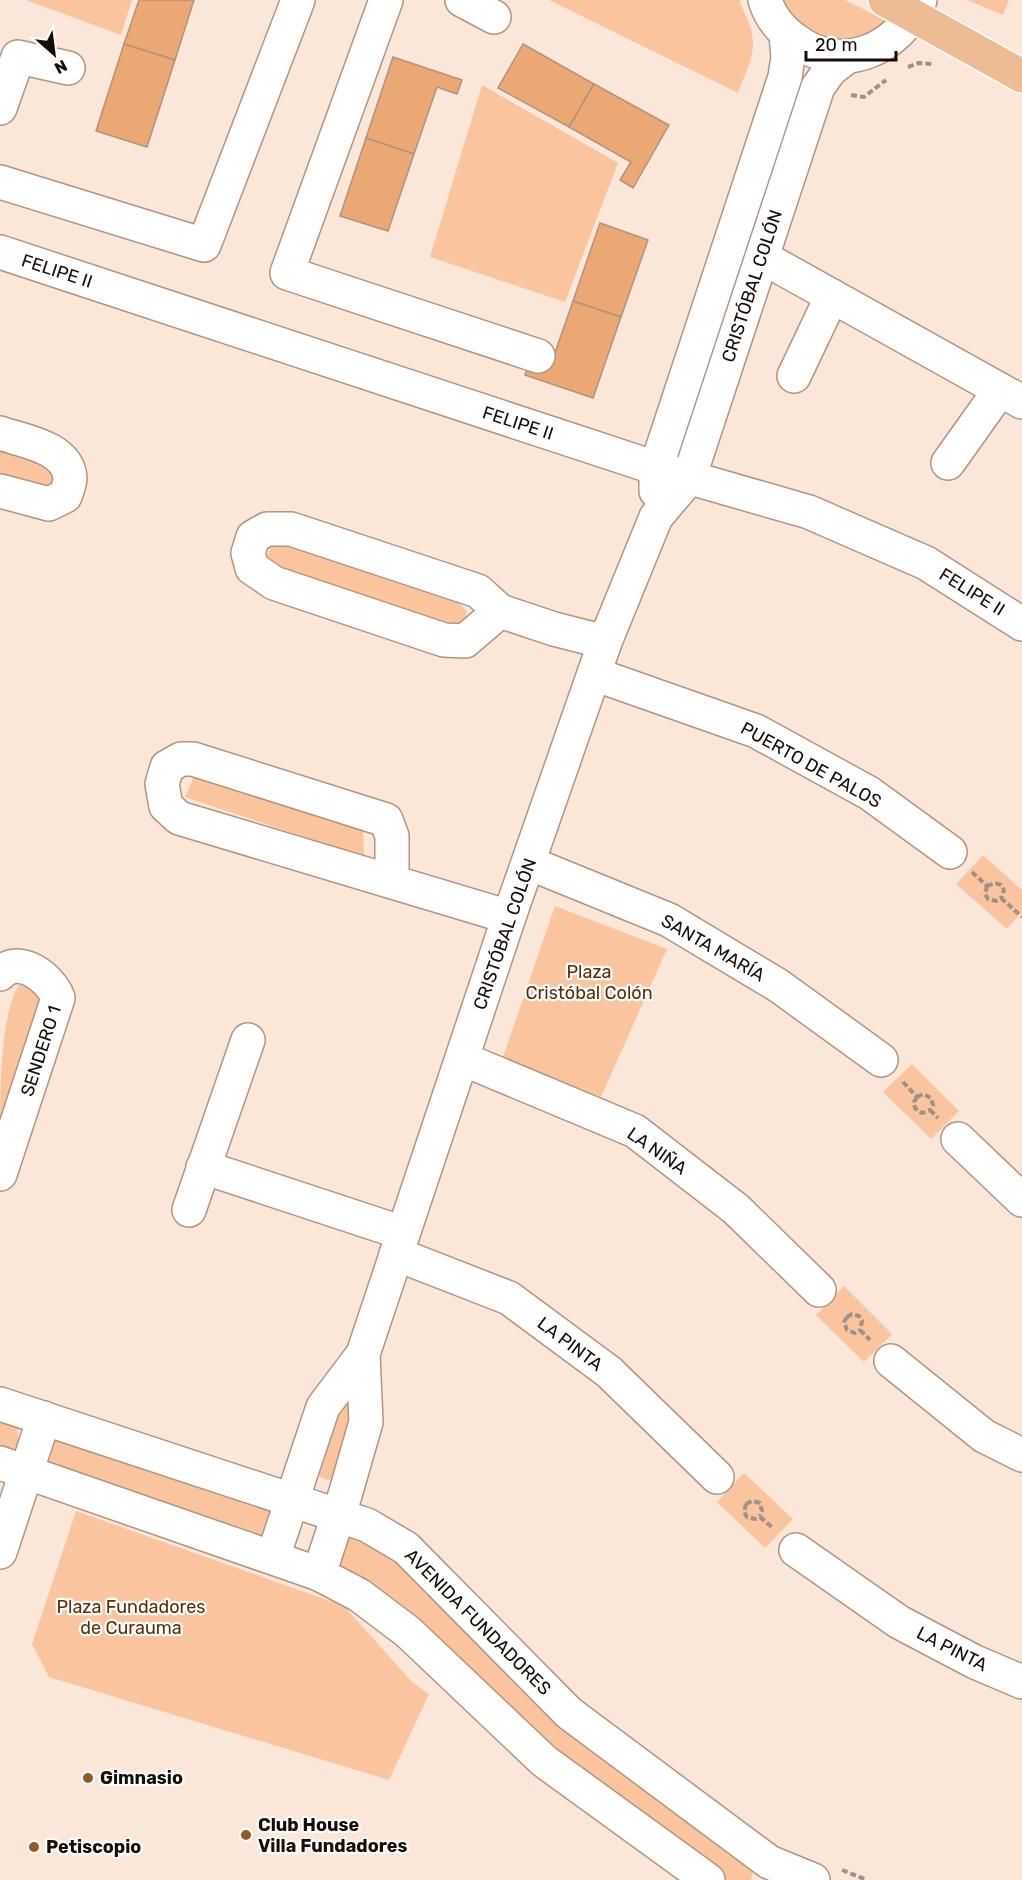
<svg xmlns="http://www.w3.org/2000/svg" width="1022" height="1880" font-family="Rubik,sans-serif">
<rect width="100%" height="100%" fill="#fbe7d9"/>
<g fill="#fac59e">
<polygon points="26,0 132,0 121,35"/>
<path d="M 549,0 L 741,0 L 740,3 C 761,45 754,52 738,93 Z"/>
<polygon points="782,0 845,0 887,21 880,32 829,45 791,20"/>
<polygon points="967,0 1009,0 1003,15"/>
<polygon points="482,85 618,163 565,302 430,257"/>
<polygon points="0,442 59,464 54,490 0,480"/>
<polygon points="282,544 459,603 467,612 464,625 454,631 271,569 265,559 271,548"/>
<polygon points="196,772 363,824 364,857 185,797"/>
<polygon points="983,855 1022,890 1022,912 1007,929 956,884"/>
<polygon points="555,906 667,949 601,1097 503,1057"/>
<path d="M 25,979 L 45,1001 L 0,1128 C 0,1093 0,997 25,979 Z"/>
<polygon points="912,1064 959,1111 931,1139 883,1092"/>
<polygon points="844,1286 892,1334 864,1362 816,1315"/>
<polygon points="353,1383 352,1410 331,1479 327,1480 319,1476 340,1407"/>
<polygon points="0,1419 17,1425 19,1443 6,1455 0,1453"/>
<polygon points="55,1438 277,1513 265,1542 48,1469 47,1454"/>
<polygon points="744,1473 793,1519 765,1548 717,1502"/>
<polygon points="76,1511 344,1606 412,1682 429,1694 389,1780 49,1677 32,1644"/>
<polygon points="352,1534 400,1560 755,1863 751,1880 727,1880 541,1746 390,1596 337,1564 344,1540"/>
</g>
<g fill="#eba875" stroke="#b1937d" stroke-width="1.5">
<polygon points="139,0 194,0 175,60 124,44"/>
<polygon points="124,44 175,60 147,147 96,131"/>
<polygon points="523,44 594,84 569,127 498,88"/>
<polygon points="393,57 462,80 457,94 437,87 414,154 366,138"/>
<polygon points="594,84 669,125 633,188 620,180 631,162 569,127"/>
<polygon points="366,138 414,154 388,231 340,216"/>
<polygon points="600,223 648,240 621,317 573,301"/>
<polygon points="573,301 621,317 593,398 525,375 530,360 550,367"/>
</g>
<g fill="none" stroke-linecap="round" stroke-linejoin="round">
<g stroke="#b3947e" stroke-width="36">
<g id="minor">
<polyline points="386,0 287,273 538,356"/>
<polyline points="462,0 494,17"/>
<path d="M 765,0 C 770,17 781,30 795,40 C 841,75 899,50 920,0"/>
<polyline points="0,108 18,57 68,68"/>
<polyline points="0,182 204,245 298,0"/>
<polyline points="0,252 656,468 809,512 926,563 1022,624"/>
<polyline points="762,257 1022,402"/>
<polyline points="794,376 832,296"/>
<path d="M 0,433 C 23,441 68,447 70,478 C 70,483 67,491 65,496 L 49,504 L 0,491"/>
<polyline points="948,463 1000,390"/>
<polyline points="656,491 656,468 785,77 788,57 786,34"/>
<polyline points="500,611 465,641 444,640 274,583 252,568 248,553 253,537 267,529 291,529 478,591 500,611 554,629 605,642"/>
<polyline points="594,674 756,731 869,793 950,852"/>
<polyline points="529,863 669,920 779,986 881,1060"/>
<polyline points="392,881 392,836 386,820 193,759 181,759 167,767 162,784 166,806 179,818 509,917"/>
<path d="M 0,974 C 18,953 51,978 58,998 L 0,1174"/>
<polyline points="463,1059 635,1131 736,1209 819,1290"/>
<polyline points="958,1139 1022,1200"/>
<polyline points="203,1167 403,1233"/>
<polyline points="189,1210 248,1040"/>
<polyline points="396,1254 509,1298 609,1372 717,1477"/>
<polyline points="891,1361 984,1436 1022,1455"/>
<polyline points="0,1404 367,1525 406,1548 569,1713 769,1862 813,1880"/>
<polyline points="0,1463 319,1574 359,1595 408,1632 544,1761 708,1880"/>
<polyline points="796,1550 899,1622 975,1662 1022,1682"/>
<polyline points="0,1552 44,1418"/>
<polyline points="273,1557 323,1407 363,1354 509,917 605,642 656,517 689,478 818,87 830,70 848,56"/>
<polyline points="319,1574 345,1495 366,1422 363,1354"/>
</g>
</g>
<g stroke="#fff" stroke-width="36">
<polyline id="major" points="885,0 1022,76"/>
</g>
<g stroke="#a09085" stroke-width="4" stroke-dasharray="6 3" stroke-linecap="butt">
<polyline points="908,67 919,63 932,64"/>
<polyline points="851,95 864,97 886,80"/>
<polyline points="972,872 987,886"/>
<polyline points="987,886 995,883 1001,885 1004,890 1001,898"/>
<polyline points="987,886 985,894 988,899 996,901 1001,898"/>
<polyline points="1001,898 1022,917"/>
<polyline points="903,1082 917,1097"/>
<polyline points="917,1097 914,1102 915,1108 922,1113 930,1110"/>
<polyline points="917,1097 923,1094 931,1098 933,1105 930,1110"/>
<polyline points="930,1110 938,1118"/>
<polyline points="847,1317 844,1322 847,1330 855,1333 860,1330"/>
<polyline points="847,1317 852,1314 859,1316 862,1321 860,1330"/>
<polyline points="860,1330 870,1340"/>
<polyline points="746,1504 752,1501 760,1503 762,1511 760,1516"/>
<polyline points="746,1504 744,1512 747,1517 755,1519 760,1517"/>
<polyline points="760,1517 773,1528"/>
<polyline points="842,1870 867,1880"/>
</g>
<use href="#minor" stroke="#fff" stroke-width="33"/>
<use href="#major" stroke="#edbc94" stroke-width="33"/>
</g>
<g fill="#985821" stroke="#fff" stroke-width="2">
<circle cx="88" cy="1778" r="6"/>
<circle cx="246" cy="1835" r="6"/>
<circle cx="34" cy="1847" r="6"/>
</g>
<g text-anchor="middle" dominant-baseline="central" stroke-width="4.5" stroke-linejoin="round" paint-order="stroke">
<g font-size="18" fill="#180d06" stroke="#fff">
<text transform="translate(57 271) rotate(18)">FELIPE II</text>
<text transform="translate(752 286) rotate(-72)">CRISTÓBAL COLÓN</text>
<text transform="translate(518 423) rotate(18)">FELIPE II</text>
<text transform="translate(972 592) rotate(32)">FELIPE II</text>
<text transform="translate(811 765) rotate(29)">PUERTO DE PALOS</text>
<text transform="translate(505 934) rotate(-71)">CRISTÓBAL COLÓN</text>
<text transform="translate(713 948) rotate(30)">SANTA MARÍA</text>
<text transform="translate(41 1051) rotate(-72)">SENDERO 1</text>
<text transform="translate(657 1151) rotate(35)">LA NIÑA</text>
<text transform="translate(570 1344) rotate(37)">LA PINTA</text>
<text transform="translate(478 1622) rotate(45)">AVENIDA FUNDADORES</text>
<text transform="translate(952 1649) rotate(27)">LA PINTA</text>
</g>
<g font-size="18" fill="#592e05" stroke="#fff">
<text x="589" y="972">Plaza<tspan x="589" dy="21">Cristóbal Colón</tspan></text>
<text x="131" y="1607">Plaza Fundadores<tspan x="131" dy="21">de Curauma</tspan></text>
</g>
<g font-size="18" font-weight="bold" fill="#180d06" stroke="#fff" text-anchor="start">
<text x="100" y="1778">Gimnasio</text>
<text x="258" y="1825">Club House<tspan x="258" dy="21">Villa Fundadores</tspan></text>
<text x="46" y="1847">Petiscopio</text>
</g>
</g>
<g transform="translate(54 54) rotate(152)" stroke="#ffffff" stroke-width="4.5" paint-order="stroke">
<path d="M0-4.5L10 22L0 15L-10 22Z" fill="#180d06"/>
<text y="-9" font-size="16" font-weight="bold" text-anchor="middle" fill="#180d06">N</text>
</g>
<path d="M806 51v9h90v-9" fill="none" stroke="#180d06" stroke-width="3"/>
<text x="815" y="51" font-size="18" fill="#180d06" stroke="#ffffff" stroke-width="4.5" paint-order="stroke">20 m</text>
</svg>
